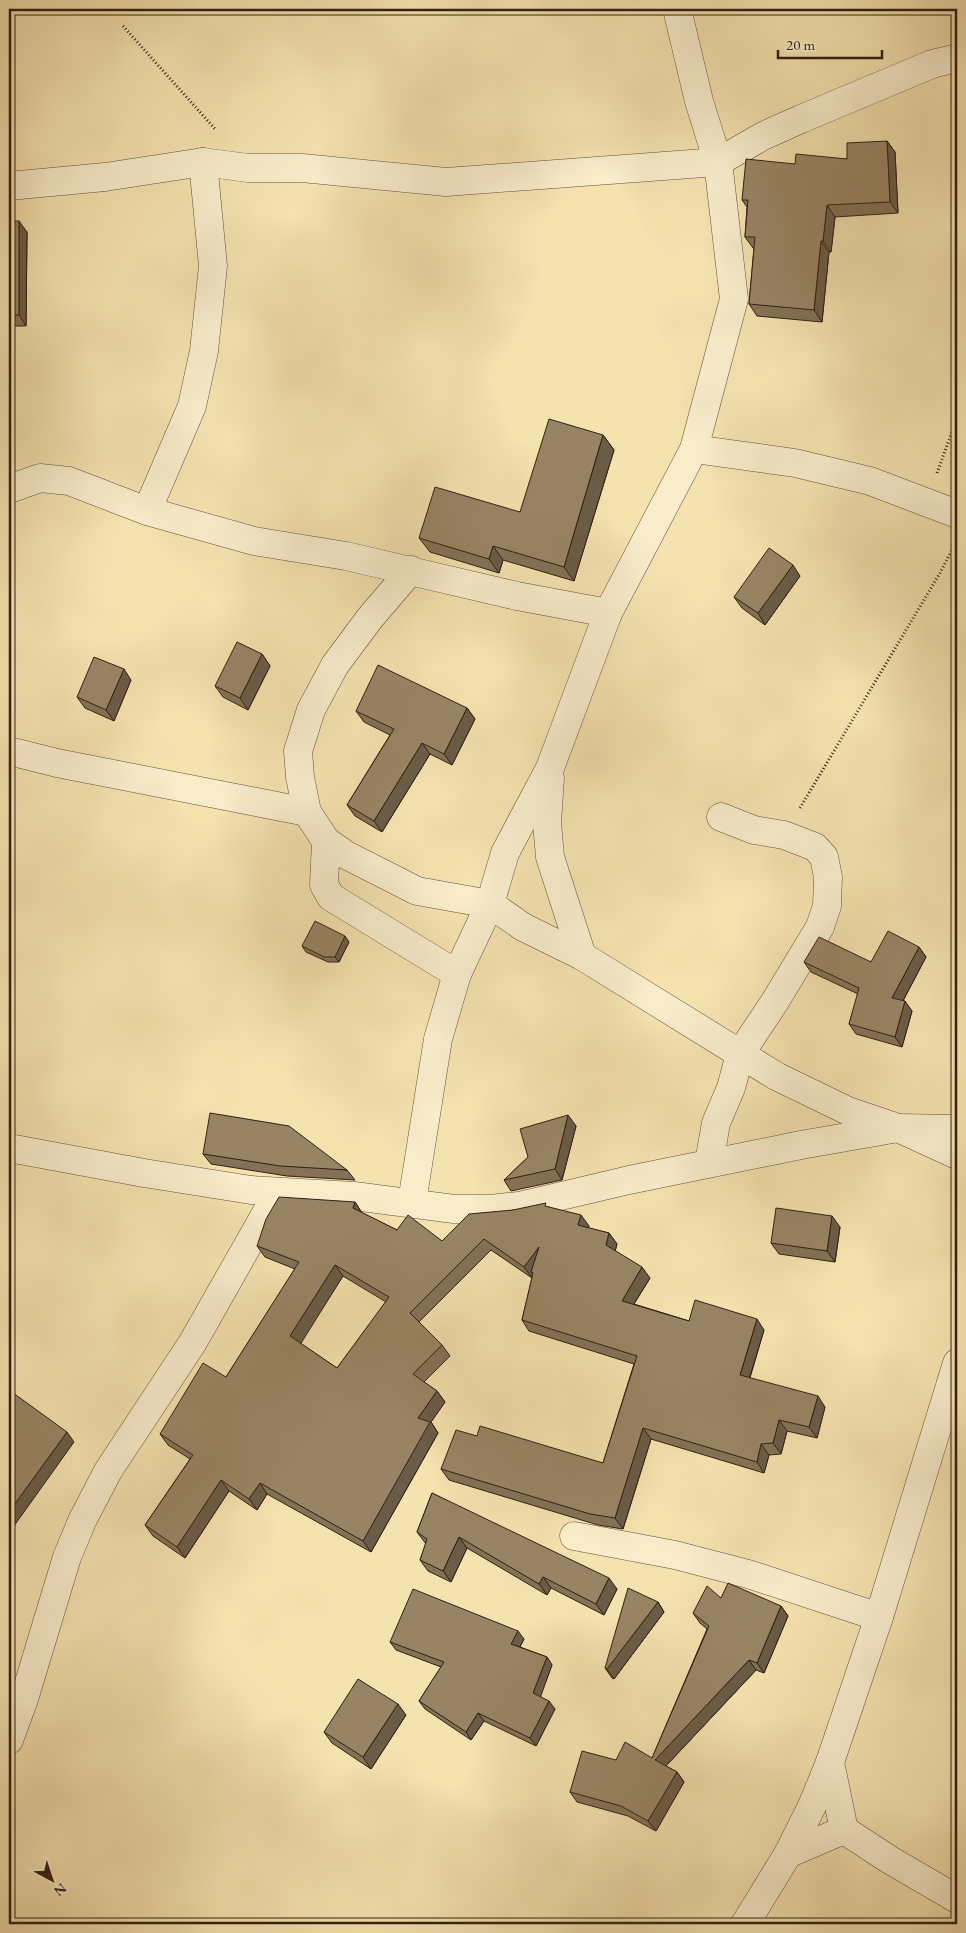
<svg xmlns="http://www.w3.org/2000/svg" width="966" height="1933" font-family="'EB Garamond',serif">
<rect width="100%" height="100%" fill="#f4e2af"/>
<filter id="stains"><feTurbulence type="fractalNoise" baseFrequency=".004" numOctaves="4"/><feColorMatrix values="0 0 0 0 .2 0 0 0 0 .09 0 0 0 0 .02 0 0 0 .5 -.17"/></filter>
<radialGradient id="worn" r=".72"><stop offset=".6" stop-color="#630" stop-opacity="0"/><stop offset="1" stop-color="#630" stop-opacity=".3"/></radialGradient>
<g fill="none" stroke-linecap="round" stroke-linejoin="round">
<g stroke="#644f3a" stroke-width="29">
<g id="minor">
<polyline points="9,186 105,177 203,162 248,168 302,168 446,182 718,162 763,136 801,119 932,64 957,58"/>
<polyline points="694,449 795,463 870,481 957,514"/>
<polyline points="9,489 40,478 69,481 147,511 254,541 346,556 517,596 608,613"/>
<polyline points="147,511 192,406 204,351 213,266 203,162"/>
<polyline points="411,570 370,618 335,665 311,710 298,751 300,777 307,812 326,841 346,855 417,891 490,904 523,927 582,956 776,1076 848,1111 898,1128 957,1155"/>
<polyline points="9,751 57,763 307,812"/>
<polyline points="550,778 547,823 550,857 582,956"/>
<polyline points="326,841 324,885 331,897 457,974"/>
<polyline points="9,1148 144,1173 251,1190 354,1196 454,1209 490,1209 519,1206 629,1180 801,1145 898,1128 957,1129"/>
<polyline points="709,1163 716,1123 731,1088 740,1054 774,1003 820,927 827,906 828,877 824,857 815,847 784,835 754,830 721,817"/>
<polyline points="412,1202 438,1039 457,974 490,904 505,853 550,768 608,613 694,449 734,299 718,162 699,101 677,9"/>
<polyline points="574,1536 675,1555 748,1574 879,1617"/>
<polyline points="9,1740 24,1699 67,1557 82,1521 108,1471 193,1342 278,1192"/>
<polyline points="830,1762 844,1830"/>
<polyline points="788,1854 844,1830 890,1860 957,1899"/>
<polyline points="745,1924 788,1854 812,1806 830,1762 879,1617 957,1363"/>
</g>
</g>
<g stroke="#341e13" stroke-width="3" stroke-dasharray="1 2.5" stroke-linecap="butt">
<polyline points="123,26 216,130"/>
<polyline points="937,473 957,418"/>
<polyline points="800,808 940,573 955,544"/>
</g>
<use href="#minor" stroke="#f8eccb" stroke-width="28"/>
</g>
<g fill="#837256" stroke="#341e13" fill-rule="evenodd">
<polygon points="887,141 895,152 898,213 835,217 831,252 829,252 822,322 757,316 749,304 754,248 753,248 745,237 747,207 742,200 795,164 847,159"/>
<polygon points="9,221 27,232 26,326 9,326"/>
<polygon points="603,435 614,450 574,581 503,560 499,573 430,552 419,538 520,512"/>
<polygon points="800,576 765,625 742,608 734,597"/>
<polygon points="262,654 270,666 248,710 223,697 215,686"/>
<polygon points="131,680 114,721 85,708 77,697"/>
<polygon points="467,708 475,719 452,765 430,754 382,832 355,816 347,805 390,735 364,722 356,711"/>
<polygon points="349,942 339,962 328,962 306,952 302,946"/>
<polygon points="919,947 926,957 903,1001 912,1011 902,1047 856,1034 849,1024 858,994 811,972 804,962 871,962"/>
<polygon points="576,1126 562,1180 511,1191 504,1180 528,1157"/>
<polygon points="203,1154 347,1170 355,1180 287,1176 211,1164"/>
<path d="M 355,1202 L 362,1213 L 397,1230 L 442,1241 L 513,1210 L 549,1207 L 589,1226 L 588,1228 L 609,1233 L 617,1244 L 615,1251 L 650,1278 L 634,1304 L 689,1321 L 764,1330 L 750,1378 L 825,1407 L 817,1438 L 787,1431 L 781,1454 L 769,1455 L 764,1473 L 651,1439 L 623,1529 L 598,1525 L 449,1480 L 441,1469 L 477,1436 L 603,1463 L 634,1364 L 529,1331 L 522,1320 L 532,1278 L 491,1250 L 419,1322 L 442,1345 L 450,1356 L 424,1382 L 437,1391 L 445,1402 L 431,1422 L 438,1433 L 371,1552 L 267,1494 L 257,1510 L 229,1491 L 185,1558 L 153,1536 L 145,1525 L 190,1459 L 168,1445 L 160,1434 L 226,1377 L 295,1269 L 265,1257 L 257,1246 ZM 343,1276 L 386,1302 L 337,1368 L 300,1343 Z"/>
<polygon points="840,1227 835,1262 779,1254 771,1243"/>
<polygon points="432,1493 617,1589 604,1615 551,1588 547,1595 467,1548 451,1582 428,1571 420,1560 426,1544 417,1532"/>
<polygon points="721,1598 781,1606 788,1616 764,1673 756,1670 666,1766 677,1772 684,1782 656,1831 628,1816 577,1802 570,1792 616,1760 652,1758 707,1629 700,1623 693,1613"/>
<polygon points="658,1602 664,1612 614,1679 612,1678 605,1668"/>
<polygon points="524,1639 520,1647 547,1657 552,1665 540,1696 555,1709 536,1746 484,1721 471,1740 425,1709 419,1701 441,1667 396,1650 390,1642"/>
<polygon points="406,1715 371,1769 332,1743 324,1732"/>
</g>
<g fill="#6a5c46" stroke="#341e13">
<polygon points="887,141 895,152 898,213 890,202"/>
<polygon points="827,205 835,217 831,252 823,241"/>
<polygon points="19,221 27,232 26,326 19,315"/>
<polygon points="821,241 829,252 822,322 814,310"/>
<polygon points="603,435 614,450 574,581 564,567"/>
<polygon points="493,546 503,560 499,573 489,559"/>
<polygon points="793,565 800,576 765,625 758,613"/>
<polygon points="262,654 270,666 248,710 240,698"/>
<polygon points="124,669 131,680 114,721 106,710"/>
<polygon points="467,708 475,719 452,765 444,754"/>
<polygon points="422,743 430,754 382,832 374,821"/>
<polygon points="345,936 349,942 339,962 335,957"/>
<polygon points="919,947 926,957 899,1008 892,998"/>
<polygon points="905,1001 912,1011 902,1047 895,1037"/>
<polygon points="568,1115 576,1126 562,1180 555,1169"/>
<polygon points="355,1202 362,1213 353,1208"/>
<polygon points="581,1215 589,1226 586,1236 578,1225"/>
<polygon points="832,1216 840,1227 835,1262 827,1251"/>
<polygon points="609,1233 617,1244 614,1256 606,1245"/>
<polygon points="539,1247 531,1272 534,1276 532,1278 524,1267"/>
<polygon points="335,1265 343,1276 298,1348 290,1336"/>
<polygon points="642,1267 650,1278 629,1312 622,1301"/>
<polygon points="757,1319 764,1330 747,1386 740,1375"/>
<polygon points="437,1391 445,1402 431,1422 438,1433 371,1552 363,1541 418,1418"/>
<polygon points="818,1396 825,1407 817,1438 809,1427"/>
<polygon points="779,1420 787,1431 781,1454 773,1443"/>
<polygon points="643,1428 651,1439 623,1529 615,1518"/>
<polygon points="67,1432 74,1442 9,1533 9,1512"/>
<polygon points="761,1444 769,1455 764,1473 757,1462"/>
<polygon points="221,1480 229,1491 185,1558 177,1547"/>
<polygon points="260,1483 267,1494 257,1510 249,1499"/>
<polygon points="459,1537 467,1548 451,1582 443,1571"/>
<polygon points="543,1577 551,1588 547,1595 539,1584"/>
<polygon points="609,1578 617,1589 604,1615 596,1604"/>
<polygon points="658,1602 664,1612 614,1679 607,1669"/>
<polygon points="781,1606 788,1616 764,1673 757,1663"/>
<polygon points="518,1631 524,1639 517,1652 511,1644"/>
<polygon points="547,1657 552,1665 539,1701 533,1693"/>
<polygon points="749,1660 756,1670 662,1770 655,1760"/>
<polygon points="549,1701 555,1709 536,1746 530,1738"/>
<polygon points="398,1704 406,1715 371,1769 363,1757"/>
<polygon points="478,1713 484,1721 471,1740 466,1732"/>
<polygon points="677,1772 684,1782 656,1831 648,1821"/>
</g>
<g fill="#988464" stroke="#341e13" fill-rule="evenodd">
<polygon points="887,141 890,202 827,205 823,241 821,241 814,310 749,304 755,237 745,237 748,200 742,200 746,159 795,164 796,154 847,159 847,143"/>
<rect x="9" y="221" width="10" height="94"/>
<polygon points="549,419 603,435 564,567 493,546 489,559 419,538 435,487 520,512"/>
<polygon points="769,548 793,565 758,613 734,597"/>
<polygon points="237,642 262,654 240,698 215,686"/>
<polygon points="94,657 124,669 106,710 77,697"/>
<polygon points="378,665 467,708 444,754 422,743 374,821 347,805 394,729 356,711"/>
<polygon points="315,921 345,936 335,957 324,957 302,946"/>
<polygon points="888,931 919,947 892,998 905,1001 895,1037 849,1024 859,988 804,962 819,937 871,962"/>
<polygon points="210,1113 289,1126 347,1170 280,1166 203,1154"/>
<polygon points="568,1115 555,1169 504,1180 528,1157 520,1129"/>
<path d="M 279,1197 L 355,1202 L 353,1208 L 397,1230 L 408,1215 L 442,1241 L 469,1214 L 513,1210 L 546,1203 L 545,1206 L 581,1215 L 578,1225 L 609,1233 L 606,1245 L 642,1267 L 622,1301 L 689,1321 L 695,1300 L 757,1319 L 740,1375 L 818,1396 L 809,1427 L 779,1420 L 773,1443 L 761,1444 L 757,1462 L 643,1428 L 615,1518 L 590,1514 L 441,1469 L 456,1430 L 477,1436 L 480,1426 L 603,1463 L 637,1356 L 522,1320 L 533,1273 L 531,1272 L 539,1247 L 524,1267 L 484,1239 L 410,1313 L 442,1345 L 413,1374 L 437,1391 L 418,1418 L 430,1422 L 363,1541 L 260,1483 L 249,1499 L 221,1480 L 177,1547 L 145,1525 L 193,1455 L 160,1434 L 203,1363 L 226,1377 L 299,1262 L 257,1246 L 266,1219 ZM 335,1265 L 389,1297 L 337,1368 L 290,1336 Z"/>
<polygon points="776,1208 832,1216 827,1251 771,1243"/>
<polygon points="9,1390 67,1432 9,1512"/>
<polygon points="432,1493 609,1578 596,1604 543,1577 539,1584 459,1537 443,1571 420,1560 427,1539 417,1532"/>
<polygon points="728,1583 781,1606 757,1663 749,1660 655,1760 677,1772 648,1821 621,1806 570,1792 582,1751 616,1760 625,1742 652,1758 709,1626 693,1613 707,1586 721,1598"/>
<polygon points="628,1588 658,1602 607,1669 605,1668"/>
<polygon points="413,1589 518,1631 511,1644 547,1657 533,1693 549,1701 530,1738 478,1713 466,1732 419,1701 444,1662 390,1642"/>
<polygon points="358,1679 398,1704 363,1757 324,1732"/>
</g>
<rect width="966" height="1933" fill="none" stroke="#f4e2af" stroke-width="30"/>
<rect x="10" y="10" width="946" height="1913" fill="none" stroke="#341e13" stroke-width="2.5"/>
<rect x="15" y="15" width="936" height="1903" fill="none" stroke="#341e13"/>
<g transform="translate(52 1880) rotate(140)" stroke="#f8eccb" stroke-width="4" paint-order="stroke">
<path d="M0-4L9 19L0 12L-9 19Z" fill="#341e13"/>
<text y="-8" font-size="14" font-weight="bold" text-anchor="middle" fill="#341e13">N</text>
</g>
<path d="M778 50v8h104v-8" fill="none" stroke="#341e13" stroke-width="2.5"/>
<text x="786" y="50" font-size="15" fill="#341e13" stroke="#f8eccb" stroke-width="4" paint-order="stroke">20 m</text>
<rect width="100%" height="100%" filter="url(#stains)"/>
<rect width="100%" height="100%" fill="url(#worn)"/>
</svg>
